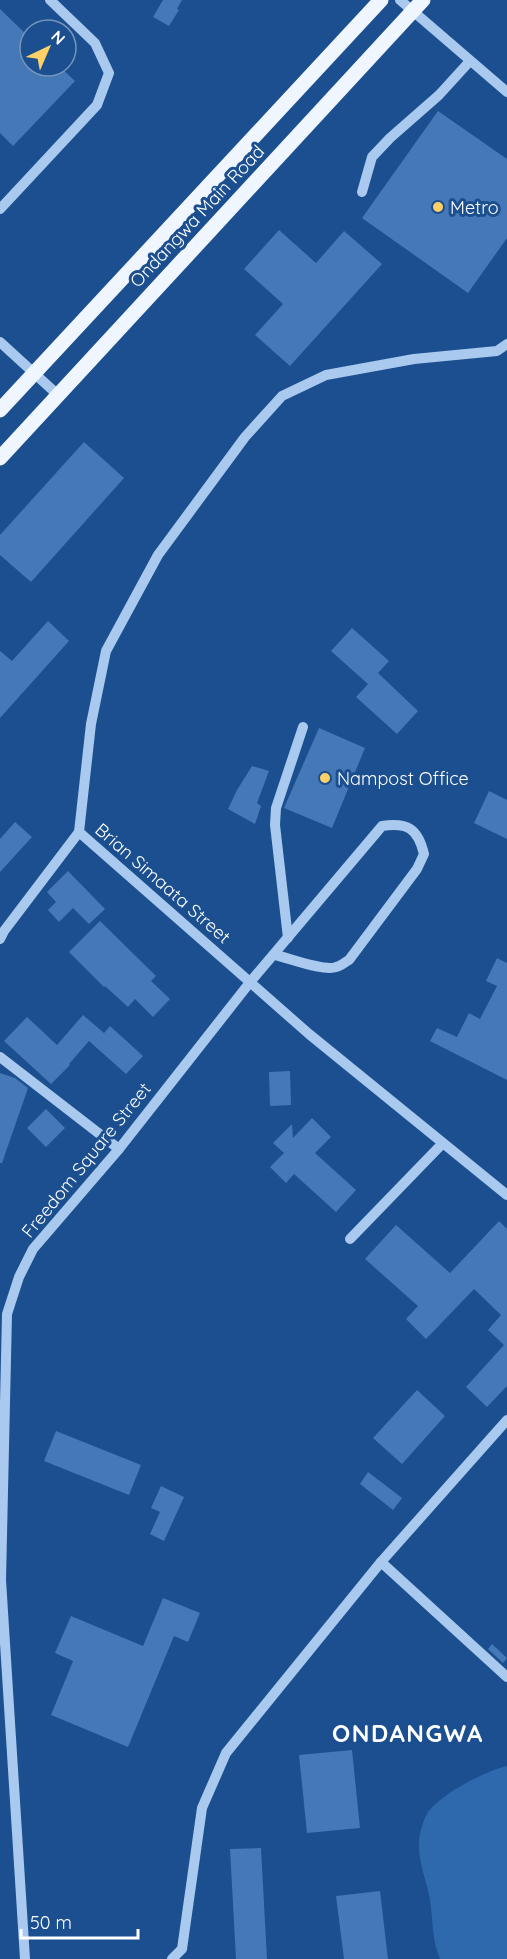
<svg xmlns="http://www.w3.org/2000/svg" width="507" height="1959" font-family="Quicksand,sans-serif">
<rect width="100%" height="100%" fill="#1b4f8f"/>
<path fill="#2e69ad" d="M 507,1766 L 507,1959 L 440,1959 C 432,1941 433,1920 430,1900 C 427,1881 418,1863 419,1842 C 419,1834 424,1818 428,1812 C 444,1792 483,1772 507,1766 Z"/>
<g fill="#4478b7">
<polygon points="163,0 182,0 177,9 179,10 169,26 153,17"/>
<polygon points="0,9 30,38 30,66 59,66 75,81 13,146 0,133"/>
<polygon points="438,111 507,159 507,238 468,293 362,218"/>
<polygon points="279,230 316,263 344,231 382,264 290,366 255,335 283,304 244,269"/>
<polygon points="84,442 124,478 31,582 0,555 0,535"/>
<polygon points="48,621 69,641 0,718 0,651 12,661"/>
<polygon points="352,628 389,661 378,673 418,711 397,734 356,697 368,684 331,651"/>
<polygon points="319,728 365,748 332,828 284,808"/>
<polygon points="252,766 269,771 257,803 261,806 255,824 228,809 237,790"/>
<polygon points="489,791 507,800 507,839 474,823"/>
<polygon points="15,822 32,837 0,872 0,839"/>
<polygon points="68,871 105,909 89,924 73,908 59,922 48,910 56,902 47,892"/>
<polygon points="100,921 156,976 151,981 170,999 153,1017 135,999 128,1007 105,986 104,987 69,952"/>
<polygon points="497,958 507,963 507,1080 430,1041 437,1028 457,1037 469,1013 480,1019 497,986 486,981"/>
<polygon points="83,1015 104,1033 110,1026 143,1056 126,1074 89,1041 69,1064 70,1065 51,1084 4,1041 27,1017 57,1045"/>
<polygon points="290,1071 291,1105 270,1106 269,1072"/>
<polygon points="0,1073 15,1078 28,1088 2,1163 0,1163"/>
<polygon points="46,1109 65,1128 46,1147 27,1128"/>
<polygon points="312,1118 331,1137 315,1153 356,1190 336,1212 294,1174 286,1183 270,1167 284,1153 273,1143 292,1124 293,1138"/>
<polygon points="499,1221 507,1229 507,1386 487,1407 466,1387 504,1345 488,1330 501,1315 474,1289 426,1339 406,1319 418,1306 365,1259 396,1225 450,1273"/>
<polygon points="417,1390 445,1416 402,1464 373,1438"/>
<polygon points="56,1431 141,1465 129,1495 44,1461"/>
<polygon points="368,1472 402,1498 393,1510 360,1484"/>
<polygon points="161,1486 184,1497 164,1541 150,1534 160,1512 151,1508"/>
<polygon points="163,1598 200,1613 188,1642 174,1636 128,1747 51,1715 73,1661 55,1653 71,1616 143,1646"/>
<polygon points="492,1644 507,1658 503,1663 488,1649"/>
<polygon points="352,1750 360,1828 307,1833 299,1755"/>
<polygon points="261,1848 267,1959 236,1959 230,1849"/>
<polygon points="380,1891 388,1959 344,1959 336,1896"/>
</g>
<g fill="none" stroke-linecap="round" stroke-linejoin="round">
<g stroke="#a9c9ee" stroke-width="10">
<polyline points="400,0 507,92"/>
<polyline points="362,192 372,157 390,138 439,95 470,61"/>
<polyline points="0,209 97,105 109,73 95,43 50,0"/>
<polyline points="0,342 58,395"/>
<polyline points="507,344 497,351 414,359 326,375 282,396 245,437 158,555 106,651 91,724 79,832 309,1034 507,1195"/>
<polyline points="288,938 275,825 276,808 303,727"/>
<polyline points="0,939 4,931 79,832"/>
<polyline points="0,1057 119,1149"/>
<polyline points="350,1239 442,1144"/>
<polyline points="381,1562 507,1677"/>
<path d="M 25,1959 L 1,1580 L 7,1314 L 19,1277 L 33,1249 L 119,1149 L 251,981 L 382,826 C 408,822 418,829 424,854 L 417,869 L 349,960 C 345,962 341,966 336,967 C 325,972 289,958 275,955"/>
<polyline points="172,1959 182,1949 202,1808 226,1753 381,1562 507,1420"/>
</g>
<g stroke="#f0f6ff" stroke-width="15">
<polyline points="0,410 381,0"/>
<polyline points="0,458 423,0"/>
</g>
</g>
<g fill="#ffd166" stroke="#1b4f8f" stroke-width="2">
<circle cx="438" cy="207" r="6"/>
<circle cx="325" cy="778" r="6"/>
</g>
<g text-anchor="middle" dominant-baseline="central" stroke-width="6" stroke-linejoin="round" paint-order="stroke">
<g font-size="18" fill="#fff" stroke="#1b4f8f" text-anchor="start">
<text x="450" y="207">Metro</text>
<text x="337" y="778">Nampost Office</text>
</g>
<g font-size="18" fill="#fff" stroke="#1b4f8f">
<text transform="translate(197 216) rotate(-47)">Ondangwa Main Road</text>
<text transform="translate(163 883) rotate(41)">Brian Simaata Street</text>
<text transform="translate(86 1160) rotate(-51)">Freedom Square Street</text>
</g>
<g font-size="24" font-weight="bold" letter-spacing="1.5" fill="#fff" stroke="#1b4f8f">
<text x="408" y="1733">ONDANGWA</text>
</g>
</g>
<g transform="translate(48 48) rotate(44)"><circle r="28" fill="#1b4f8f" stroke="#7695bc" stroke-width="1.5"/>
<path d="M0-4.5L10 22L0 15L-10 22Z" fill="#ffd166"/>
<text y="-9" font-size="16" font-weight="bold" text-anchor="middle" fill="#ffffff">N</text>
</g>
<path d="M21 1929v9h117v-9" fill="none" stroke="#ffffff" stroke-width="3"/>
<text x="30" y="1929" font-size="18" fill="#ffffff" stroke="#1b4f8f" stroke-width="4.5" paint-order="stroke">50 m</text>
</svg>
